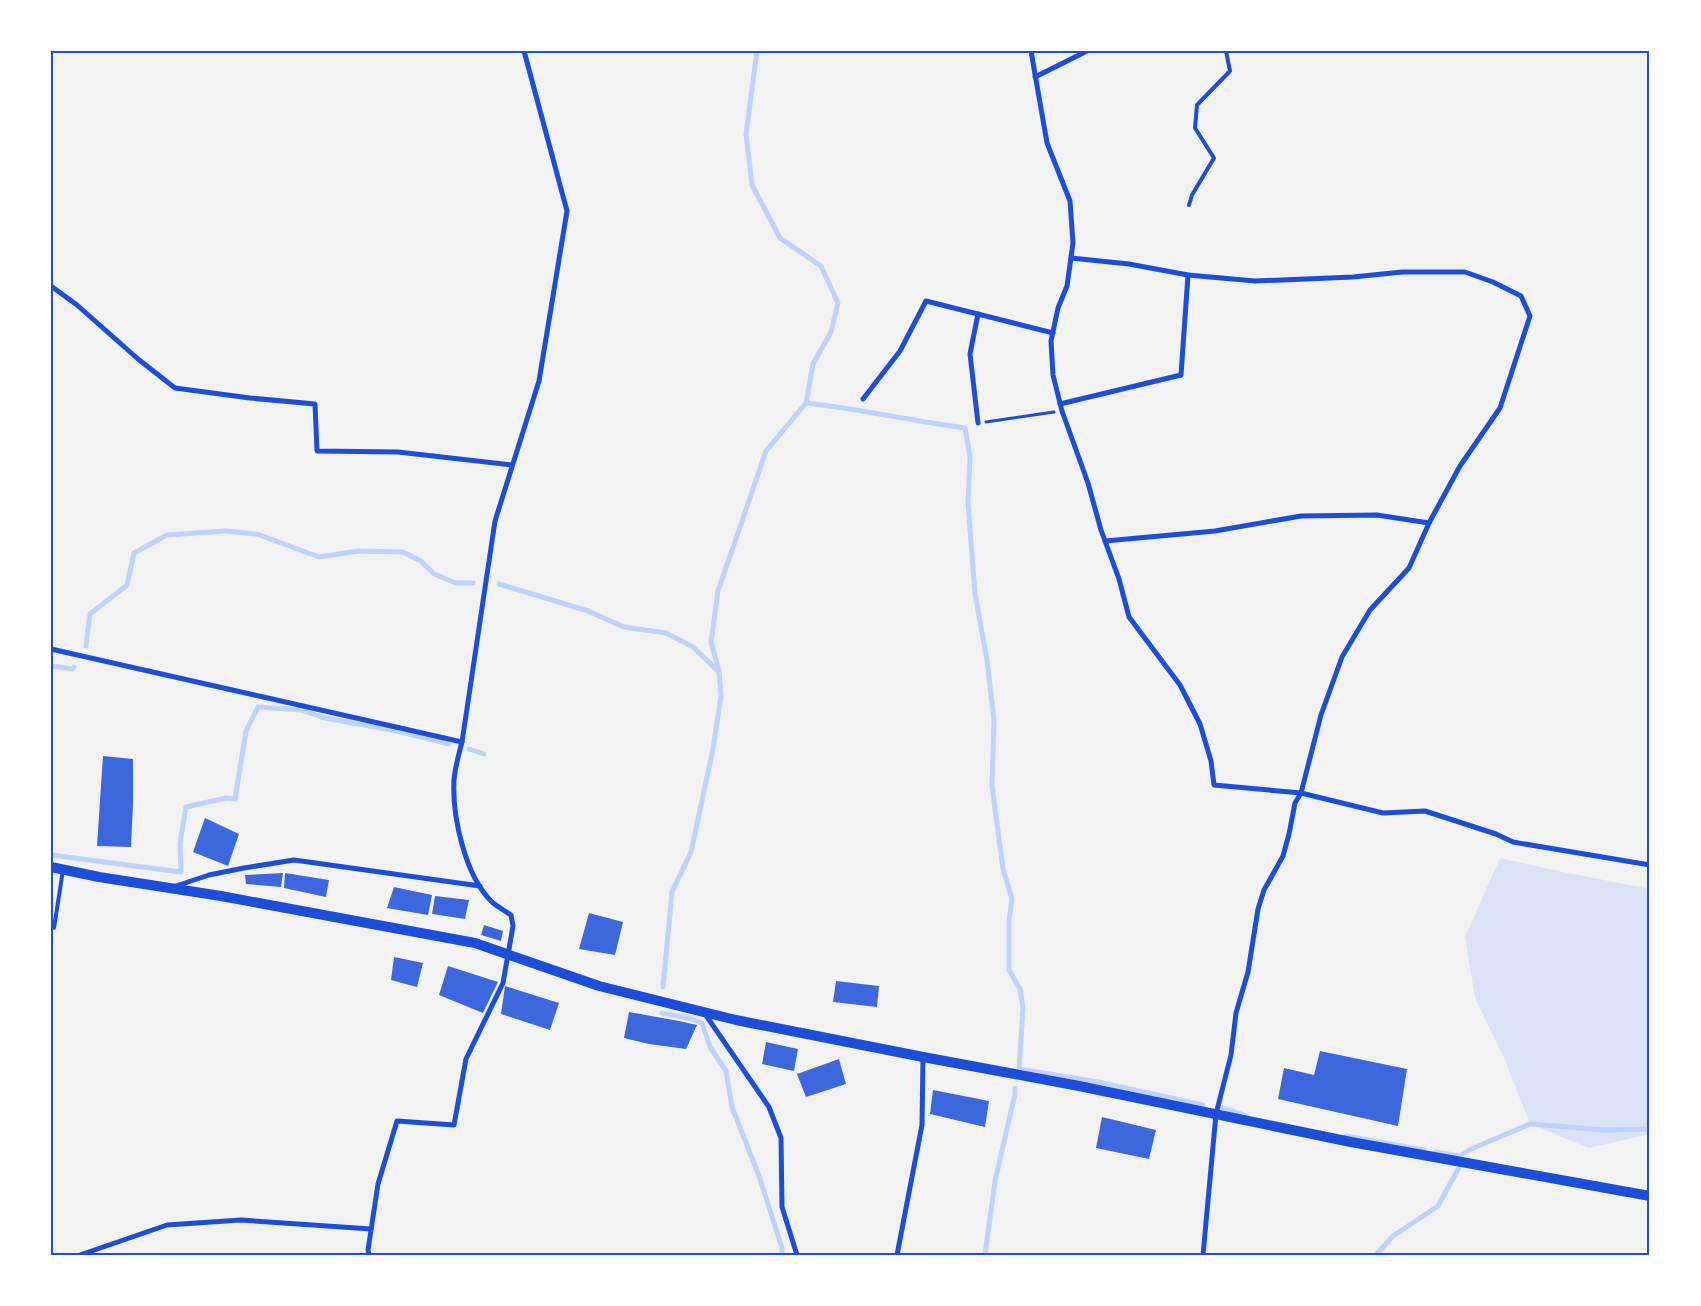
<svg xmlns="http://www.w3.org/2000/svg" width="1701" height="1306" font-family="'PT Sans',sans-serif">
<rect width="100%" height="100%" fill="#f2f2f2"/>
<polygon fill="#dbe4f7" points="1500,858 1568,873 1650,889 1650,1134 1589,1148 1530,1124 1504,1058 1475,998 1465,937"/>
<g fill="none" stroke-linecap="round" stroke-linejoin="round">
<g stroke="#bfd3fe" stroke-width="5">
<path d="M 806,403 C 860,409 912,421 965,428 L 970,457 L 968,503 L 975,594 L 987,660 L 994,720 L 992,786 L 1003,869 L 1012,899 L 1009,921 L 1009,970 L 1020,989 L 1023,1008 L 1019,1069 L 1098,1082 L 1203,1105"/>
<polyline points="499,584 588,611 624,627 666,633 693,647 718,671"/>
<polyline points="86,646 90,614 127,585 134,553 167,535 226,531 257,534 319,557 358,551 403,552 421,561 434,574 456,583 473,583"/>
<polyline points="51,666 73,669 74,667"/>
<polyline points="469,749 484,754"/>
<polyline points="51,855 181,872 180,843 186,807 226,798 235,799 246,731 258,707 301,710 325,718 397,731 449,744"/>
<polyline points="663,987 672,892 691,852 713,749 721,696 719,671 711,642 718,591 766,451 806,403 813,364 831,332 838,303 821,266 780,238 752,185 746,134 757,51"/>
<polyline points="662,1013 689,1018 702,1023 710,1047 726,1071 732,1107 759,1176 782,1248 782,1255"/>
<polyline points="1220,1107 1247,1116"/>
<polyline points="1346,1136 1424,1150"/>
<polyline points="1435,1152 1460,1156 1471,1149 1530,1124 1605,1130 1650,1129"/>
<polyline points="985,1255 995,1181 1015,1094 1015,1088"/>
<polyline points="1376,1255 1393,1236 1438,1206 1462,1162"/>
</g>
</g>
<g fill="#3d67dc">
<polygon points="103,756 133,759 133,804 131,847 97,846"/>
<polygon points="205,818 239,834 228,866 193,852"/>
<polygon points="283,873 281,887 246,884 245,875"/>
<polygon points="285,873 329,880 326,897 284,888"/>
<polygon points="394,887 432,895 428,915 387,908"/>
<polygon points="435,896 469,900 465,919 432,914"/>
<polygon points="589,913 623,922 615,955 579,949"/>
<polygon points="484,925 503,931 501,941 481,935"/>
<polygon points="394,957 423,963 417,987 391,980"/>
<polygon points="448,966 498,982 483,1013 439,995"/>
<polygon points="836,981 879,986 877,1007 833,1002"/>
<polygon points="505,986 559,1003 550,1030 501,1014"/>
<polygon points="629,1012 679,1021 697,1025 686,1049 649,1044 624,1038"/>
<polygon points="766,1042 798,1049 794,1071 762,1064"/>
<polygon points="1320,1051 1407,1069 1398,1126 1278,1099 1284,1068 1314,1075"/>
<polygon points="839,1059 846,1084 806,1097 797,1074"/>
<polygon points="933,1090 989,1101 985,1127 930,1114"/>
<polygon points="1102,1117 1156,1130 1149,1159 1096,1148"/>
</g>
<g fill="none" stroke-linecap="round" stroke-linejoin="round">
<polyline stroke="#1d4ed8" stroke-width="3" points="986,422 1054,412"/>
<g stroke="#1d4ed8" stroke-width="4">
<polyline points="1189,205 1192,195 1214,158 1195,128 1197,105 1230,71 1226,51"/>
<polyline points="54,928 63,870"/>
</g>
<g stroke="#1d4ed8" stroke-width="5">
<polyline points="1031,51 1047,143 1070,201 1073,243 1067,286 1058,308 1051,341 1053,375 1062,411 1088,483 1101,530 1119,579 1129,617 1180,685 1200,724 1211,761 1214,785 1301,793 1383,813 1425,811 1496,834 1513,842 1650,865"/>
<polyline points="1035,77 1087,51"/>
<polyline points="1071,258 1129,264 1188,275 1255,281 1353,277 1402,272 1465,272 1493,282 1521,296 1530,316 1500,408 1460,466 1429,523"/>
<polyline points="51,286 77,305 138,359 175,388 250,398 315,404 317,451 398,452 512,465"/>
<polyline points="863,399 900,351 926,301 1053,333"/>
<polyline points="1060,404 1181,375 1188,275"/>
<polyline points="978,423 970,354 978,314"/>
<polyline points="1105,541 1215,531 1301,516 1377,515 1429,523 1409,568 1370,610 1342,657 1321,715 1301,793 1295,803 1289,834 1283,856 1264,890 1258,909 1248,972 1236,1013 1231,1055 1216,1114 1203,1255"/>
<polyline points="51,649 462,742 495,521 539,381 567,211 524,51"/>
<polyline points="176,886 209,875 244,868 294,860 480,886"/>
<polyline points="705,1014 769,1107 781,1138 782,1207 797,1255"/>
<polyline points="80,1255 167,1225 241,1220 371,1229"/>
<path d="M 369,1255 L 368,1250 L 378,1184 L 397,1121 L 454,1125 L 466,1059 L 503,983 L 513,926 L 511,915 C 505,911 498,907 492,902 C 465,876 452,816 454,780 C 455,767 459,754 462,742"/>
<polyline points="897,1255 922,1125 923,1058"/>
</g>
<polyline stroke="#1d4ed8" stroke-width="10" points="51,867 99,877 221,896 475,943 599,986 736,1020 923,1057 1079,1086 1351,1142 1650,1196"/>
</g>
<rect width="1701" height="1306" fill="none" stroke="#ffffff" stroke-width="105"/>
<rect x="52" y="52" width="1596" height="1202" fill="none" stroke="#1d4ed8" stroke-width="2"/>
</svg>
